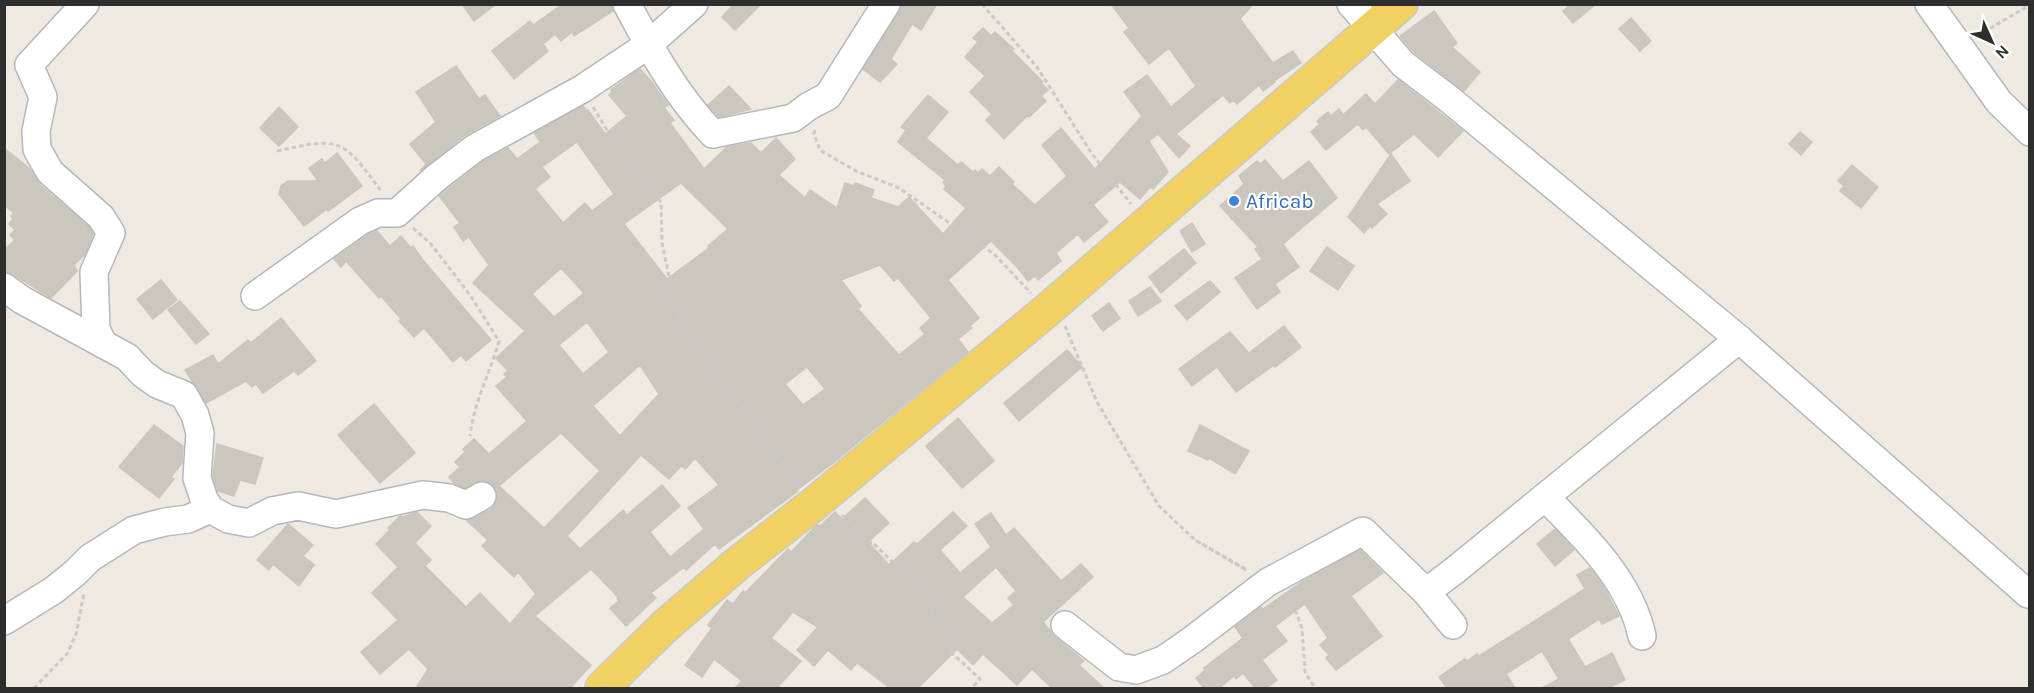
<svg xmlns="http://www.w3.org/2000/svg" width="2034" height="693" font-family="Karla,sans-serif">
<rect width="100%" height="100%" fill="#efe9e1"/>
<g fill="#cbc7bf" stroke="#cbc5ba" stroke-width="1.5" fill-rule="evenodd">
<polygon points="462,4 496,4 474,21"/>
<polygon points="563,4 611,4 613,11 574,36 572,32 561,41 555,34 543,44 548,51 514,79 492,51 530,21 533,25"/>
<polygon points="734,4 761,4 735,30 722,17"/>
<polygon points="902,4 937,4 921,30 912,24 891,59 897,64 880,82 863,69 899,12"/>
<path d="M 1111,4 L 1253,4 L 1240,19 L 1273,63 L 1293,51 L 1301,63 L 1274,81 L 1275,82 L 1263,91 L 1259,85 L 1237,104 L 1233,100 L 1230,103 L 1223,95 L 1176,134 L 1190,146 L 1179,158 L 1158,134 L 1149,141 L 1168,172 L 1153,189 L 1150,187 L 1140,199 L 1120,182 L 1093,205 L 1108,222 L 1084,242 L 1078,234 L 1056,253 L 1061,261 L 1038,280 L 1035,276 L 1028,281 L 1017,267 L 991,241 L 948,280 L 979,318 L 970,326 L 972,328 L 958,339 L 968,352 L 833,463 L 797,490 L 798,491 L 719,549 L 715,544 L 686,570 L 684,567 L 651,593 L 656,598 L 626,626 L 610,608 L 619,601 L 617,598 L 618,597 L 591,569 L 535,616 L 591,665 L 570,688 L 416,688 L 428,669 L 409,649 L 380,674 L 361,652 L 398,620 L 372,593 L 398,567 L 376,544 L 390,530 L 388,528 L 400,516 L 403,517 L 417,512 L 431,526 L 415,543 L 431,560 L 425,566 L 466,607 L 480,593 L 510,624 L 536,594 L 518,572 L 514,577 L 482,546 L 488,540 L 467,521 L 490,510 L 495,504 L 498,496 L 495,488 L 489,482 L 482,480 L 465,488 L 455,484 L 449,477 L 460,467 L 455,462 L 465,452 L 463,449 L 474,439 L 489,454 L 527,421 L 496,386 L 507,377 L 504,374 L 508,371 L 496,358 L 525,331 L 473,283 L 489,265 L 469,237 L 463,241 L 454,227 L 460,223 L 439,196 L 484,161 L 508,148 L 517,159 L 540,142 L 534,133 L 583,106 L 587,111 L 588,110 L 605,134 L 627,116 L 609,95 L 612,92 L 611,90 L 640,69 L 651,81 L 668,105 L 664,108 L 674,120 L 670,123 L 704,169 L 727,147 L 751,143 L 761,153 L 776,138 L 795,159 L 779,175 L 805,198 L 810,190 L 837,208 L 845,183 L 854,186 L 855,183 L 874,190 L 871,198 L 898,207 L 909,197 L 943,234 L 966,208 L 944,189 L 946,186 L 943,182 L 945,180 L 898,142 L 906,130 L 901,127 L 928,95 L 948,112 L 926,138 L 958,165 L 961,162 L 973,172 L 975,170 L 978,173 L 982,169 L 990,176 L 999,167 L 1014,182 L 1012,184 L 1035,205 L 1067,176 L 1042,145 L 1061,128 L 1095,169 L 1142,116 L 1124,92 L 1147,75 L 1171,107 L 1196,86 L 1169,48 L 1149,64 L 1124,32 L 1129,28 ZM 577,142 L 614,194 L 592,211 L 585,203 L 563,223 L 535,189 L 550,177 L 542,167 ZM 681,183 L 728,229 L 708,246 L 709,248 L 667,279 L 624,224 ZM 880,265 L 894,281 L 898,278 L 931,318 L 920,328 L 925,334 L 899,355 L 858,309 L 861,306 L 841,280 ZM 561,268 L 584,293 L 554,317 L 532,294 ZM 587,322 L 609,352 L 583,374 L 559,345 ZM 640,365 L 659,394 L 620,436 L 593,406 ZM 807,367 L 825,389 L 803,405 L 785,384 ZM 561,433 L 600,471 L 544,528 L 499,486 ZM 641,455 L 669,479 L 682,465 L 685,469 L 695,458 L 719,485 L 688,508 L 704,529 L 670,557 L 650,532 L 680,506 L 662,485 L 627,515 L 623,510 L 580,549 L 567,536 Z"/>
<polygon points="1571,4 1596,4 1573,23 1563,11"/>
<polygon points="1434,11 1457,43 1452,47 1480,72 1464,91 1414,52 1400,36"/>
<polygon points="1631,18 1651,41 1640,51 1619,29"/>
<polygon points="983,28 991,36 995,32 1014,49 1012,51 1043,82 1041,83 1048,90 1041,96 1046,101 1029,117 1027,116 1004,139 986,120 992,114 970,92 985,76 965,57 978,42 973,38"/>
<polygon points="456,66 479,99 485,95 500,116 465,135 420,171 426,164 410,144 436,122 416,92"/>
<polygon points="1398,80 1463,131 1438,157 1414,134 1389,154 1366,127 1363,130 1358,124 1326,150 1311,132 1320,124 1317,121 1328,112 1331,116 1339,109 1343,115 1366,94 1375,104"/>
<polygon points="729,86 751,109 719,117 708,105"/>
<polygon points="279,107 298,127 279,146 260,128"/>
<polygon points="1800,132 1812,142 1801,155 1789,144"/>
<polygon points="4,148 30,169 39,184 89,227 93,234 85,254 74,265 77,271 51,298 13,274 4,271 4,250 15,240 10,235 15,230 9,224 13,219 11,216 14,213 4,205"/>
<polygon points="337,153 362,186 328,211 327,209 304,226 279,194 281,186 288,181 318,181 309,168 322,159 325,163"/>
<polygon points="1391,154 1410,181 1377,204 1387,214 1372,228 1370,226 1364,233 1348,217"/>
<polygon points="1265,160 1283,181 1309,161 1337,198 1283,244 1299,267 1275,284 1280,292 1257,309 1235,278 1262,259 1255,249 1258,247 1220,206 1244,184 1239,176 1257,161 1260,164"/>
<polygon points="1852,165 1878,187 1861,208 1840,191 1844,186 1838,181"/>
<polygon points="1192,223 1205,244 1192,252 1180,231"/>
<polygon points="377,231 390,246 401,236 411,248 413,246 422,259 491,340 466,361 461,355 453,362 424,328 414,337 399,321 401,319 381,296 379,298 346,261 341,267 334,259 368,235"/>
<polygon points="1327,247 1354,266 1338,290 1310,271"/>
<polygon points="1184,249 1196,263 1161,293 1149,277"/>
<polygon points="161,280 177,300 153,319 137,299"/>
<polygon points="1210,281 1220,292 1187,320 1175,306"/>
<polygon points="1150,287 1161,301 1138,316 1129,301"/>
<polygon points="180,301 209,334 196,344 168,310"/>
<polygon points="1109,303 1120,318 1103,331 1092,316"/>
<polygon points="281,318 316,361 298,375 294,371 263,393 256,384 252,387 246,381 206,403 185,370 213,355 218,364 248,340 251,343"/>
<polygon points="1284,326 1301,347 1275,367 1274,365 1236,392 1217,367 1192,386 1179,369 1230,332 1249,353"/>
<polygon points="1067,350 1082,367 1019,421 1004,403"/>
<polygon points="374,404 415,453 380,483 338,435"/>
<polygon points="958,418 994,461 962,488 926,446"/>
<polygon points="154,425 183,446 182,463 171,477 174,479 159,498 119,467"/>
<polygon points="1200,425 1249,451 1235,474 1209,458 1208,460 1188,451"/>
<polygon points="217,444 263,458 255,484 240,480 234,496 218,491 213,476"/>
<path d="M 865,498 L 889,523 L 868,542 L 889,565 L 914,542 L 917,544 L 953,512 L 967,526 L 940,550 L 960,573 L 991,547 L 975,524 L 991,513 L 1006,535 L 1014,528 L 1061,581 L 1081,564 L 1093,577 L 1043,622 L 1055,637 L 1084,661 L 1079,665 L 1104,688 L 1052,688 L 1032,669 L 1017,685 L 983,654 L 973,665 L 957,649 L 918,688 L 890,688 L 857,663 L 851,670 L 828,650 L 814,666 L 797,650 L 818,627 L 793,612 L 771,638 L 801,661 L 777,688 L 735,688 L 742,681 L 714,659 L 702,677 L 685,665 L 712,628 L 708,625 L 727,600 L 733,604 L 743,591 L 745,593 L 788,549 L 791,552 L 814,528 L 818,525 L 820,526 L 835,512 L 842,519 ZM 996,567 L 1016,591 L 1008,598 L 1014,605 L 992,623 L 963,597 Z"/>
<polygon points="288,524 313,545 303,556 314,565 299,586 273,564 269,570 257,560"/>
<polygon points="1555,529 1574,550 1555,566 1537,544"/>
<polygon points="1360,550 1383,573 1351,596 1382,636 1336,670 1326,658 1329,655 1320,645 1328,638 1305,604 1275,626 1287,641 1262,660 1277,680 1266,688 1255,688 1243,673 1236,679 1234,676 1219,688 1204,688 1196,678 1205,670 1204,668 1243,638 1235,627 1261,607 1263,609 1302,582"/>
<polygon points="1590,568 1603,586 1619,616 1602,624 1599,619 1568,639 1585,667 1612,653 1625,680 1608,688 1542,688 1559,679 1542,651 1506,674 1515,688 1447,688 1439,677 1465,659 1467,661 1477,654 1479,656 1585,589 1577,575"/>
</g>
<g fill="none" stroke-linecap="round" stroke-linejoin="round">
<g stroke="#b4b7c1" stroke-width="30">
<g id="minor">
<polyline points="85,4 29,65 43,97 36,131 37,149 50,172 101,217 111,233 94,272 96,329 103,344"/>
<path d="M 627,4 C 651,50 677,97 713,134 L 793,118 L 809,106 L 828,96 L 886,4"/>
<polyline points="1351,4 1403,64 1449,99 1739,339 2028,594"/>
<polyline points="1929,4 1999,102 2030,132"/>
<polyline points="4,287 22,300 127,357 143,374 157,384 184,395 195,415 200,433 197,478 204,499 210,509 228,519 249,523 272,511 298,506 336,514 423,495 449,498 466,505 482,496"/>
<polyline points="255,296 360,221 378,213 397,213 437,177 475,148 582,89 648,45 694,4"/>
<path d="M 1545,497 C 1584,536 1630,580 1642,636"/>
<polyline points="1426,592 1454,571 1739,339"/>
<polyline points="4,621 54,590 75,573 90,558 134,530 165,522 188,519 210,509"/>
<polyline points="1065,625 1119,667 1136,670 1163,660 1192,640 1268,582 1363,531 1426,592 1453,625"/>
</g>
</g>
<g stroke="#c9c9c9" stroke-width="36">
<polyline id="major" points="602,688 664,627 737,564 814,504 1045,312 1401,4"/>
</g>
<g stroke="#c9c9c9" stroke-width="3" stroke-dasharray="4.5 3" stroke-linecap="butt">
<polyline points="982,4 1037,67 1092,154 1131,204"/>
<polyline points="1977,36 2030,5"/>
<polyline points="593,107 610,135 637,168 661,202 662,243 669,277 666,287 676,312 698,347 799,486"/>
<polyline points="815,130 814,134 820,150 856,171 899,188 994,254 1031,293"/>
<path d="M 277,151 C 341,137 342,138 381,191"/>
<path d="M 413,228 L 431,244 L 470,295 L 499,341 C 490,373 474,402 470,436"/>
<polyline points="1065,326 1097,402 1159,506 1195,540"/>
<polyline points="842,515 869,543 872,542 935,604 930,612 952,637 952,653 980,679 972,688"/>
<polyline points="1246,570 1195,540 1247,570"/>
<polyline points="1290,596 1302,628 1305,672 1315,688"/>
<polyline points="34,688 67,654 76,634 84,593"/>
</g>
<use href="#minor" stroke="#fff" stroke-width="27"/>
<use href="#major" stroke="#f2d163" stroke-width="33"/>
</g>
<circle fill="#3f7fe0" stroke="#fff" stroke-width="2" cx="1234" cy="201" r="6"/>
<g text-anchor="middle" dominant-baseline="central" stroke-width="4.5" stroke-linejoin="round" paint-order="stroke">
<g font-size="21" fill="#366cbe" stroke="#fff" text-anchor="start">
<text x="1246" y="201">Africab</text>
</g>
</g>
<rect width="2034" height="693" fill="none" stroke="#2e2e2e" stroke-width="12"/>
<g transform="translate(1992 42) rotate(135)" stroke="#ffffff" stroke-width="4.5" paint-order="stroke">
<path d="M0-4.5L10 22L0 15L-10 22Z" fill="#2e2e2e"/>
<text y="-9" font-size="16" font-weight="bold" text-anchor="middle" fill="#2e2e2e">N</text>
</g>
</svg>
